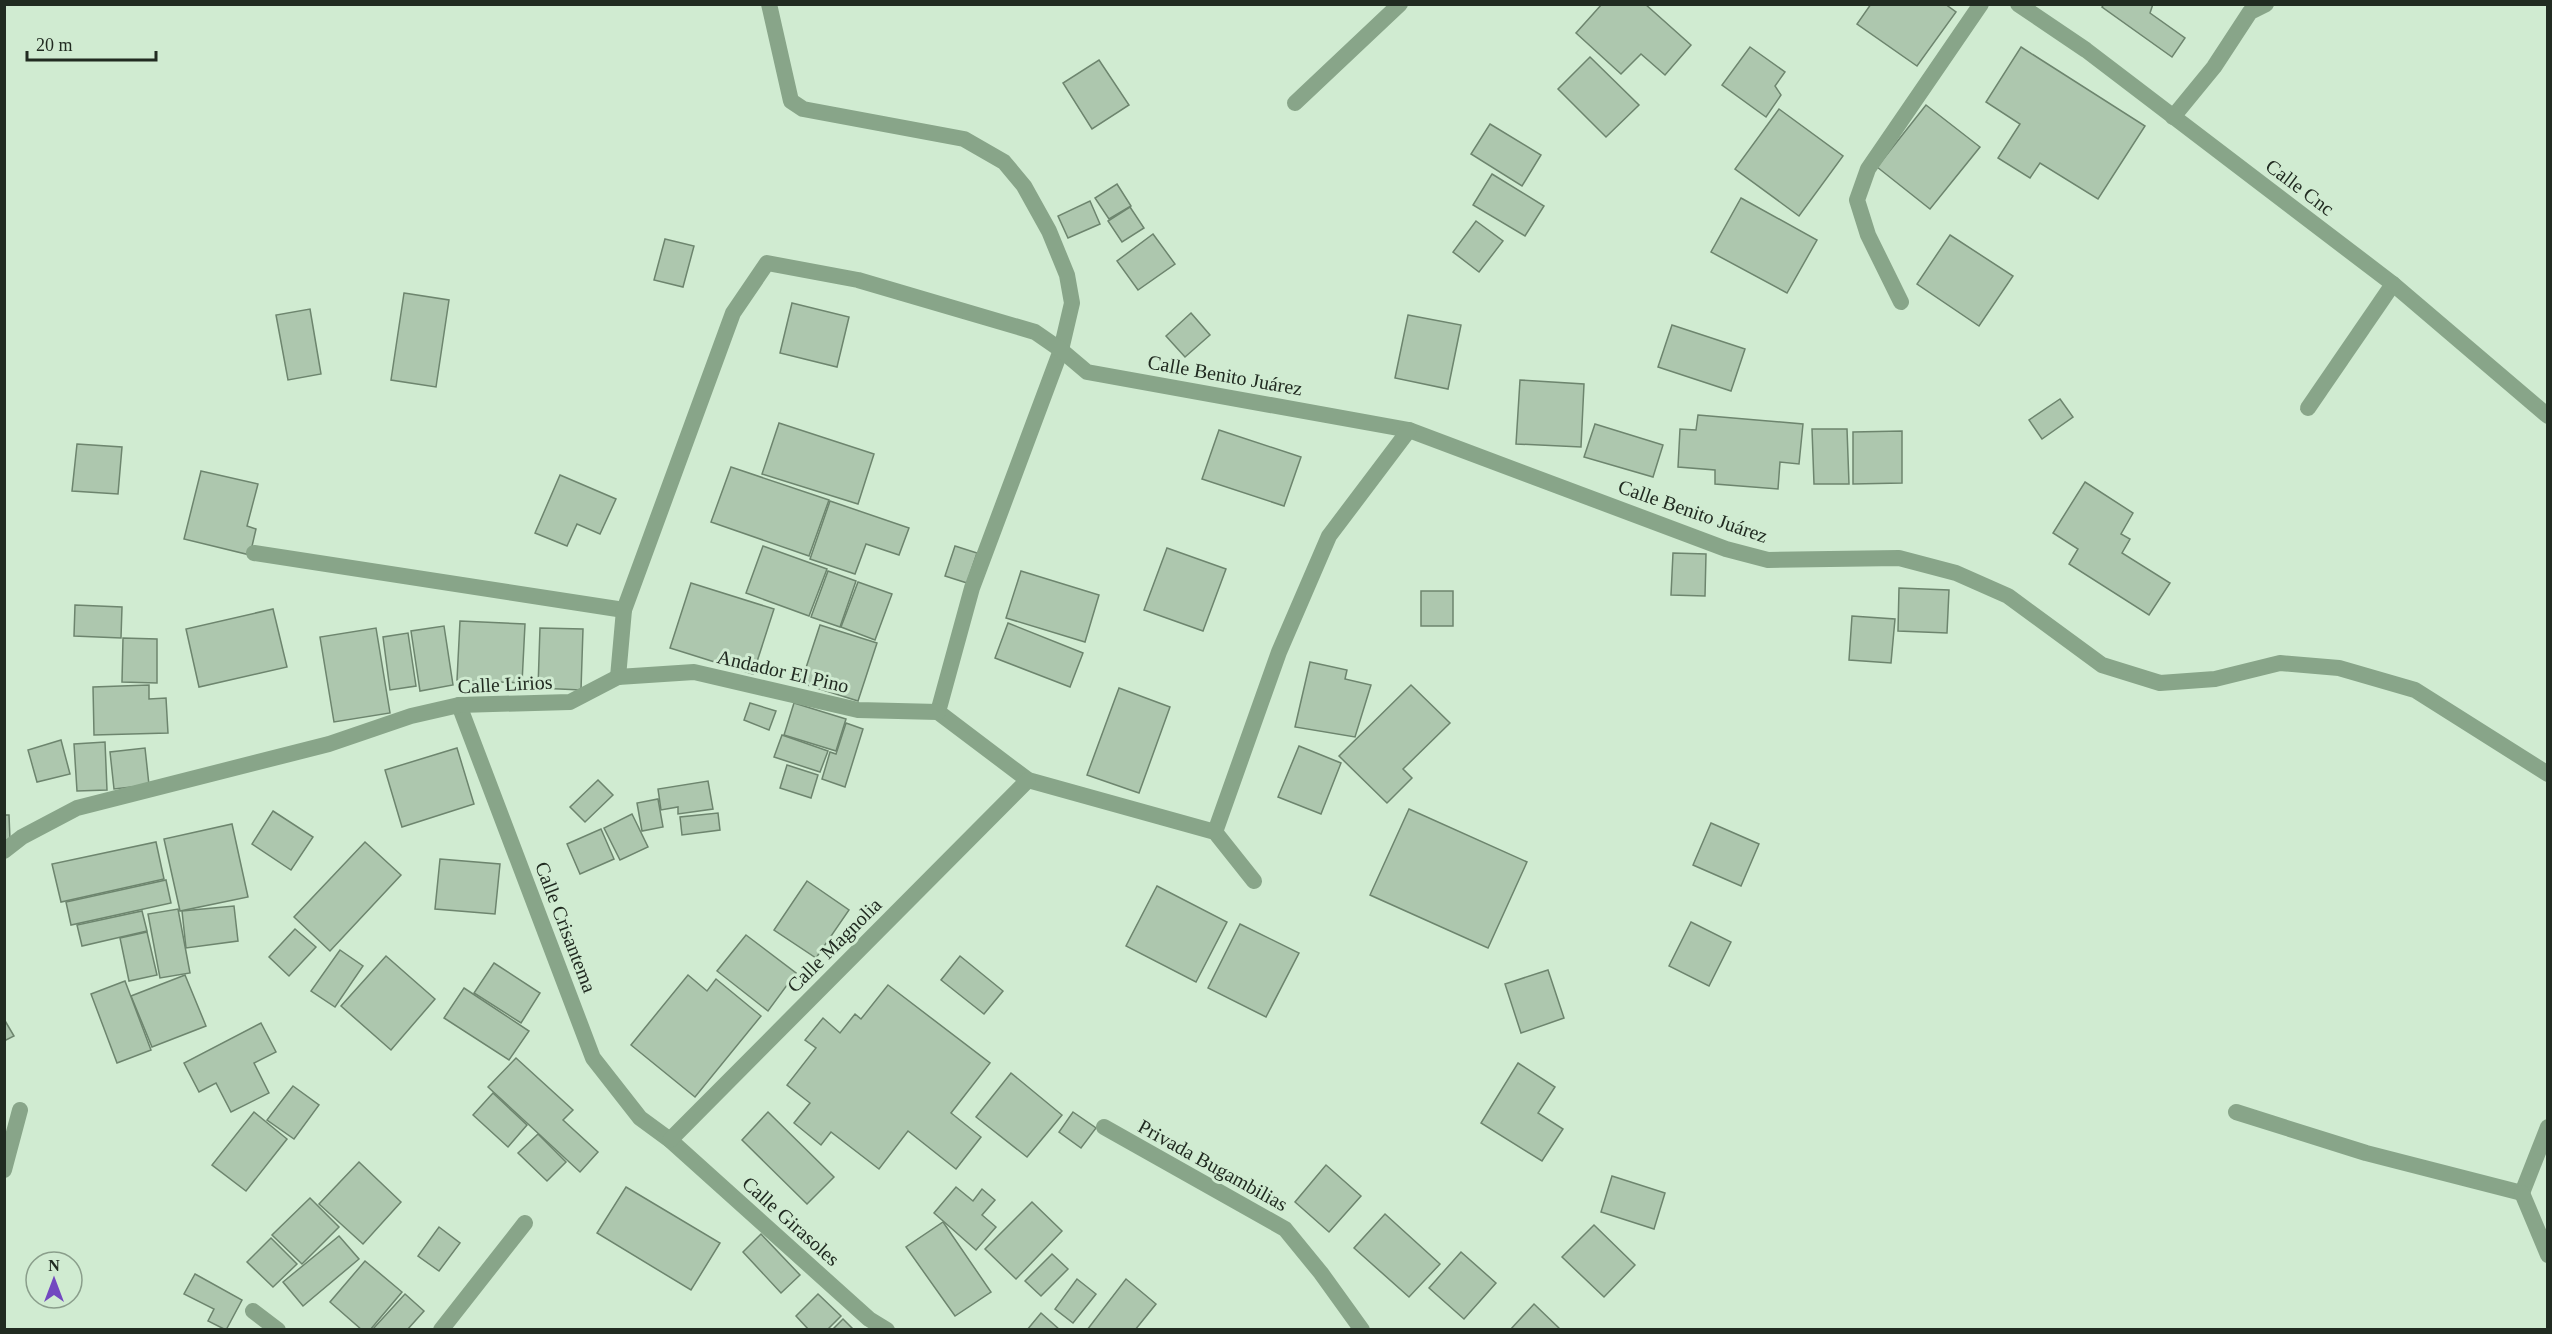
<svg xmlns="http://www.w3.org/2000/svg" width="2552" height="1334" font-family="'Times New Roman',serif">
<rect width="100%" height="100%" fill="#d0ebd1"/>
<g fill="#adc7ae" stroke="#6d856e" stroke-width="1.5">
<polygon points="1602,4 1645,4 1691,45 1665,75 1641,54 1621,74 1576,33"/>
<polygon points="1871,4 1945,4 1956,12 1917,66 1857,24"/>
<polygon points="2104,4 2153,4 2150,13 2185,38 2172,57 2102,7"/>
<polygon points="1750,47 1785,72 1775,86 1781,95 1766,117 1722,85"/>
<polygon points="2021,47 2145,126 2098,199 2040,163 2030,178 1998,158 2020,124 1986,102"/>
<polygon points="1590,57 1639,105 1606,137 1558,89"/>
<polygon points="1099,60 1129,105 1092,129 1063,83"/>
<polygon points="1926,105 1980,147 1930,209 1877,167"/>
<polygon points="1779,109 1843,156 1799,216 1735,169"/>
<polygon points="1490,124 1541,155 1522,186 1471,154"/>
<polygon points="1492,174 1544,206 1525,236 1473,205"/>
<polygon points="1117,184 1131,206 1109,219 1095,198"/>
<polygon points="1741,198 1817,240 1787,293 1711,252"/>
<polygon points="1090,201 1100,224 1068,238 1058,216"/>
<polygon points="1130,207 1144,228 1122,242 1108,221"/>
<polygon points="1476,221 1503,241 1479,272 1453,252"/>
<polygon points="1153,234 1175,264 1138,290 1117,261"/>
<polygon points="1950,235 2013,276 1979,326 1917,284"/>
<polygon points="665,239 694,246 683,287 654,280"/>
<polygon points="404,293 449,300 436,387 391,380"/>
<polygon points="792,303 849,317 837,367 780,353"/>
<polygon points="310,309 321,374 288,380 276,315"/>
<polygon points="1191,313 1210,335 1185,357 1166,336"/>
<polygon points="1408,315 1461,325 1448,389 1395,378"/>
<polygon points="1672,325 1745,349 1731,391 1658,367"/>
<polygon points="1520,380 1584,384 1581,447 1516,444"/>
<polygon points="2060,399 2073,417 2042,439 2029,420"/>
<polygon points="1698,415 1803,424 1799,464 1780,462 1778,489 1715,484 1715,470 1678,467 1680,429 1696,430"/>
<polygon points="779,423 874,454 858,504 762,474"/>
<polygon points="1595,424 1663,445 1653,477 1584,457"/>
<polygon points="1812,429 1847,429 1849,484 1814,484"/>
<polygon points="1219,430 1301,457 1284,506 1202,479"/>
<polygon points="1902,431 1902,483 1853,484 1853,432"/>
<polygon points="77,444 122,447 118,494 72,491"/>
<polygon points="731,467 829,500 809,556 711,522"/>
<polygon points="201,471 258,484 247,526 256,529 250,555 184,539"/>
<polygon points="560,475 616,499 600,534 577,524 567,546 535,533"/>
<polygon points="2085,482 2133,513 2121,534 2130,539 2122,553 2170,583 2149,615 2069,564 2078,549 2053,533"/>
<polygon points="830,501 909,528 899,555 866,544 855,574 810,559"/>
<polygon points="763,546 827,569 809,616 746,593"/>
<polygon points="955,546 977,553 967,583 945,576"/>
<polygon points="1167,548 1226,569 1203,631 1144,610"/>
<polygon points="1673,553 1706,554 1705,596 1671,595"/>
<polygon points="828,571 856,581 840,627 811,617"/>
<polygon points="1021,571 1099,595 1085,642 1006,618"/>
<polygon points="858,582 892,594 875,640 841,627"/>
<polygon points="691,583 774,609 753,674 670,648"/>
<polygon points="1899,588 1949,590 1947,633 1898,631"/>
<rect x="1421" y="591" width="32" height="35"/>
<polygon points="75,605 122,607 121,638 74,636"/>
<polygon points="273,609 287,667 199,687 186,629"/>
<polygon points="1852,616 1895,619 1891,663 1849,660"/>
<polygon points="460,621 525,624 522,683 457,680"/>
<polygon points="1008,623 1083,653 1070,687 995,658"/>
<polygon points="820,625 877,643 858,701 801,683"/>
<polygon points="444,626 453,685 420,691 411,631"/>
<polygon points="376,628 390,713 334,722 320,637"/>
<polygon points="540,628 583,629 581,690 538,688"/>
<polygon points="408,633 416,686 390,690 383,637"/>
<polygon points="123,638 157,639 157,683 122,682"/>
<polygon points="1310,662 1347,670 1345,679 1371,685 1355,737 1295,727"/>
<polygon points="149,685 149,699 166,698 168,733 94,735 93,687"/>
<polygon points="1411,685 1450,723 1403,769 1412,778 1387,803 1339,756"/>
<polygon points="1119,688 1170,707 1139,793 1087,775"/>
<polygon points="750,703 776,711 769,730 744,720"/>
<polygon points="794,703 846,719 836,751 784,735"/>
<polygon points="846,723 863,729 845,787 822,779 830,752 836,754"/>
<polygon points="782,735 828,751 820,772 774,757"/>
<polygon points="61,740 70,774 37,782 28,750"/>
<polygon points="105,742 107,790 77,791 74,744"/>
<polygon points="1299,746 1341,763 1321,814 1278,797"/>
<polygon points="145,748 149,785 114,789 110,752"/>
<polygon points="457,748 474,804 402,827 385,770"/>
<polygon points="787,765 818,775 811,798 780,788"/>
<polygon points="598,780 613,795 585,822 570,807"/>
<polygon points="708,781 713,809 678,814 678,807 661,810 658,789"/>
<polygon points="658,799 663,827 642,831 637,803"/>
<polygon points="1409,809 1527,862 1488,948 1370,895"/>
<polygon points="273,811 313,837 291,870 252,844"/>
<polygon points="718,813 720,830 682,835 680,817"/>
<polygon points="632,814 648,847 620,860 604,828"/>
<polygon points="4,815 9,815 10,840 4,840"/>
<polygon points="1711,823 1759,844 1741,886 1693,865"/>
<polygon points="232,824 248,897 180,911 164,839"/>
<polygon points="601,829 614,859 580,874 567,844"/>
<polygon points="156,842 164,879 61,902 52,864"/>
<polygon points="365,842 401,875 330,951 294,917"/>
<polygon points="440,859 500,864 495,914 435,909"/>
<polygon points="166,880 171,903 71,925 66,902"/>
<polygon points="807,881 849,910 816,958 774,930"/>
<polygon points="1157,886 1227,922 1196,982 1126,946"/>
<polygon points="234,906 238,941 186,948 182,911"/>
<polygon points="178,909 190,973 160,978 148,914"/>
<polygon points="142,911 147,931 82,946 77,925"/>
<polygon points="1691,922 1731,942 1709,986 1669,966"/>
<polygon points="1240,924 1299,953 1266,1017 1208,988"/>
<polygon points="295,929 316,947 289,976 269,957"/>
<polygon points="147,932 157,975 129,981 120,938"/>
<polygon points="746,935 796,973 768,1011 717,971"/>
<polygon points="340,950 363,966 335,1007 311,991"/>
<polygon points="386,956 435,999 391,1050 341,1006"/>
<polygon points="960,956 1003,991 984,1014 941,980"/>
<polygon points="494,963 540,993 521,1023 474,993"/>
<polygon points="1548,970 1564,1018 1521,1033 1505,984"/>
<polygon points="185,975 206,1026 152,1047 131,996"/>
<polygon points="688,975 707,991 716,979 761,1016 695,1097 631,1045"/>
<polygon points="125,981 151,1050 117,1063 91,994"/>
<polygon points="888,985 990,1063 951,1113 981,1137 956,1169 908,1131 879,1169 831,1132 821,1145 794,1123 810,1103 787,1085 816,1048 805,1040 823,1018 840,1033 855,1014 861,1019"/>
<polygon points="464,988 529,1031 509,1060 444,1018"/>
<polygon points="4,1019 14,1036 4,1041"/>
<polygon points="261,1023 276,1052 254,1063 269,1093 231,1112 216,1083 199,1092 184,1063"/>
<polygon points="516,1058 573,1110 563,1120 598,1152 580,1172 488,1087"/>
<polygon points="1518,1063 1555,1087 1538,1113 1563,1129 1542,1161 1481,1123"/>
<polygon points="1011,1073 1062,1115 1027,1157 976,1117"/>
<polygon points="293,1086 319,1105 294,1139 267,1120"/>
<polygon points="493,1093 527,1125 508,1147 473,1115"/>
<polygon points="254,1112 287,1139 246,1191 212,1165"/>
<polygon points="768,1112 834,1177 807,1204 742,1140"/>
<polygon points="1073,1112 1096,1128 1081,1148 1059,1132"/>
<polygon points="538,1134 566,1162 547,1181 518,1153"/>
<polygon points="359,1162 401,1202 363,1244 319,1204"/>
<polygon points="1326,1165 1361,1196 1329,1232 1295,1202"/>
<polygon points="1612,1176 1665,1193 1654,1229 1601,1212"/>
<polygon points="626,1187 720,1243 691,1290 597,1233"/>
<polygon points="956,1187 973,1201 982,1189 995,1200 982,1215 996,1227 976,1250 934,1213"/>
<polygon points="310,1198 339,1227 302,1264 272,1235"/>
<polygon points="1032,1202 1062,1231 1016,1279 985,1249"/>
<polygon points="1385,1214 1440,1264 1409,1297 1354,1248"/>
<polygon points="943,1222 991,1292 955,1316 906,1247"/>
<polygon points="1594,1225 1635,1265 1604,1297 1562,1257"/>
<polygon points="439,1227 460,1243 439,1271 418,1256"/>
<polygon points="761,1234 800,1275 781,1293 743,1252"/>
<polygon points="339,1236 359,1259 303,1306 283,1282"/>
<polygon points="271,1238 297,1264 273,1287 247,1262"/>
<polygon points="1461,1252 1496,1283 1464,1319 1429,1288"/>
<polygon points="1052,1254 1068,1269 1041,1296 1025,1281"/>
<polygon points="365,1261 402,1292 370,1330 362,1330 330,1302"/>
<polygon points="195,1274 242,1300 226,1330 208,1321 214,1309 184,1294"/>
<polygon points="1077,1279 1096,1294 1073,1323 1055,1309"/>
<polygon points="1126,1279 1156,1304 1135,1330 1087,1330"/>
<polygon points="405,1294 424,1311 407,1330 372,1330"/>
<polygon points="818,1294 841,1316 827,1330 809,1330 796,1316"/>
<polygon points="1534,1304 1561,1330 1510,1330"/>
<polygon points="1041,1313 1060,1330 1027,1330"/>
<polygon points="843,1319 854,1330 832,1330"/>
</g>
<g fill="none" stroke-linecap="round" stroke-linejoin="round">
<polyline stroke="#88a589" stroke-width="16" points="2308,408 2393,284"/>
<g stroke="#88a589" stroke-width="16">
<polyline points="769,4 791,101 803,109 964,139 1004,162 1024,186 1049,231 1067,275 1072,303 1061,350 972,588 938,712 1028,780 1215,832 1254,881"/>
<polyline points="2018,4 2086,50 2393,284 2548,416"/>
<polyline points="1295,103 1400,4"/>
<polyline points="2173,117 2214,67 2250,12 2266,4"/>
<polyline points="1901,302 1868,235 1857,200 1868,169 1981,4"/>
<polyline points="254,553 624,610"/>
<polyline points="618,677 624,610 733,313 767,263 858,280 1035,332 1061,350 1087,372 1409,430 1726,549 1768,560 1899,558 1956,573 2008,596 2102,665 2160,683 2215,679 2280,663 2339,668 2415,690 2548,774"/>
<polyline points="459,705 593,1058 640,1118 670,1140 869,1319 887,1330"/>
<polyline points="1215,832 1279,652 1329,536 1409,430"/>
<polyline points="4,851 22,837 77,808 329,744 411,716 459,705 570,702 618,677 694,672 858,710 938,712"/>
<polyline points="2236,1112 2366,1153 2522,1193"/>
<polyline points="1104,1127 1285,1229 1321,1273 1362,1330"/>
<polyline points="670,1140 1028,780"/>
<polyline points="4,1170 20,1110"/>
<polyline points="2522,1193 2548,1127"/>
<polyline points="2522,1193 2548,1255"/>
<polyline points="253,1311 278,1330"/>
<polyline points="441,1330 525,1223"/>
</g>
</g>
<g text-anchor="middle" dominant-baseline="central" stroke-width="6" stroke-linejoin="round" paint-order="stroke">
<g font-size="20" fill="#212b21" stroke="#d0ebd1">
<text transform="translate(2300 187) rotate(37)">Calle Cnc</text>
<text transform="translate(1225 375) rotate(10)">Calle Benito Juárez</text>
<text transform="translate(1693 511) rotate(19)">Calle Benito Juárez</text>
<text transform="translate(783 671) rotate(13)">Andador El Pino</text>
<text transform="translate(505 684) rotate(-3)">Calle Lirios</text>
<text transform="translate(566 927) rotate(69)">Calle Crisantema</text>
<text transform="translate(834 945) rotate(-45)">Calle Magnolia</text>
<text transform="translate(1213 1165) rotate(29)">Privada Bugambilias</text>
<text transform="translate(791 1221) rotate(42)">Calle Girasoles</text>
</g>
</g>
<rect width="2552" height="1334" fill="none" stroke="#212b21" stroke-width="12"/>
<g transform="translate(54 1280)"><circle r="28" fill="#d0ebd1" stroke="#8a9e8b" stroke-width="1.5"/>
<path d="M0-4.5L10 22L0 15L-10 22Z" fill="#7348c0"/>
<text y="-9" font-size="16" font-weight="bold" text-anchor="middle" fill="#212b21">N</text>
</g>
<path d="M27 51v9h129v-9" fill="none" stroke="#212b21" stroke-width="3"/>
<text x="36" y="51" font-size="18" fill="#212b21" stroke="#d0ebd1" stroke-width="4.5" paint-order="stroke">20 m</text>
</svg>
